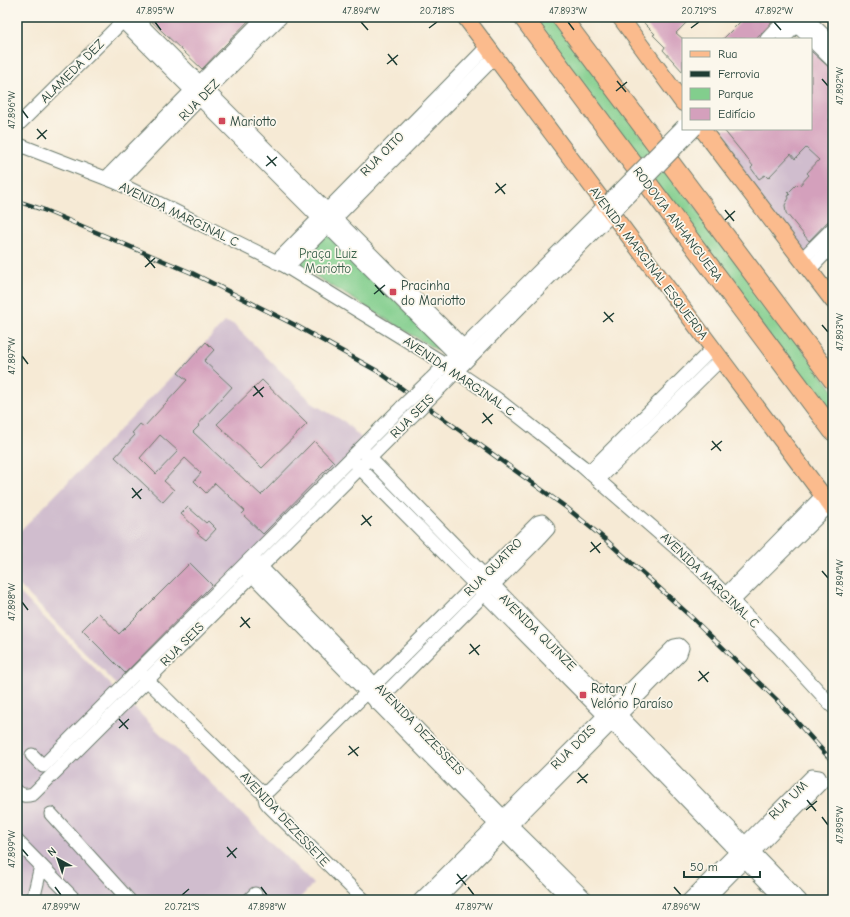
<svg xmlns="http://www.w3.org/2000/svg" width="850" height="917" font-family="'Comic Neue',sans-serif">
<rect width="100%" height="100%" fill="#fbf7ec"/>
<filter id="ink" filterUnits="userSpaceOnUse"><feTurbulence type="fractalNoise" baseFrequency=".025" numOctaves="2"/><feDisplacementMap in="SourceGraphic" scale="8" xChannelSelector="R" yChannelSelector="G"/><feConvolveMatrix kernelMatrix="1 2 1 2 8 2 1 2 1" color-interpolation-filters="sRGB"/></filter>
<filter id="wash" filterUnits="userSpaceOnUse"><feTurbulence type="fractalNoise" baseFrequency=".012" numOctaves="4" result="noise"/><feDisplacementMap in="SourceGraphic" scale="16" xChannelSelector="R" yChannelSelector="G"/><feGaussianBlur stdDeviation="0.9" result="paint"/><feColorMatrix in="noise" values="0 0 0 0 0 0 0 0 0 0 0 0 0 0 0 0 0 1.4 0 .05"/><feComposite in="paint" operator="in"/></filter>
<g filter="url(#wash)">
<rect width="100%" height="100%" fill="#f6ead5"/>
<g fill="#d0bdce">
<polygon points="811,39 833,61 833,227 801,260 703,129 811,129"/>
<polygon points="225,322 233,324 315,405 345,422 366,443 121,689 17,583 17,534"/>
<polygon points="17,590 118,692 313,884 298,900 17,900"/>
</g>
<g fill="#82ce8d" stroke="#508660">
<polygon points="530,17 553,17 833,390 833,421"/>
<polygon points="328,230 442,348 439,351 435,349 296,264"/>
</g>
<g id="blocks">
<g fill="#d4a0bc" fill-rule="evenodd">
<polygon points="147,17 252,17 202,69"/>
<polygon points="638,17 684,17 688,21 676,33 683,39 683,72 663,50 665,47 653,35 655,34"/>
<polygon points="734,17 777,17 756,39 723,39 740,22"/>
<polygon points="811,51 833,71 833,115 829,120 833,124 833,216 809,241 786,213 785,205 789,198 788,196 790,195 788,193 797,184 799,186 809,175 807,173 819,160 806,148 795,159 791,154 768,178 765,175 759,179 751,168 753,166 723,129 811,129"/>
<path d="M 206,342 L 214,350 L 204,361 L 232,387 L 198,425 L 199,426 L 193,432 L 261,495 L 314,441 L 334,462 L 263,534 L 242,514 L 245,511 L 215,483 L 206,493 L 194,481 L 201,473 L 185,458 L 164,481 L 174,490 L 163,502 L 115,457 L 135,435 L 132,433 L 140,424 L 144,427 L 187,380 L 178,373 ZM 160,435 L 178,451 L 156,474 L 140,458 Z"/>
<polygon points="262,380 307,424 262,468 217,424"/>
<polygon points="188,507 206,523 208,521 216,529 206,540 197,533 199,531 181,514"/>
<polygon points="190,563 212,585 125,673 82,630 99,613 119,634"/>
</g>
</g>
</g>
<g filter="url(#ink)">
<use href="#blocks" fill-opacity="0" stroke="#6a7a6c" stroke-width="1"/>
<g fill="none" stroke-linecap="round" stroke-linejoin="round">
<g stroke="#6a7a6c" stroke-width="15">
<g id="minor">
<polyline points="118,17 464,363"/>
<polyline points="134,17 472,355"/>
<polyline points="788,17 833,61"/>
<polyline points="805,17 833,44"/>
<polyline points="767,39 788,17"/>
<polyline points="783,39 803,19"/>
<polyline points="17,126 127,17"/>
<polyline points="17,144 118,183 287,267 445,364 497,399 582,466 698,567 780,649 833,707"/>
<polyline points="106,178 264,17"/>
<polyline points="118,183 208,90 281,17"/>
<polyline points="801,260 833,228"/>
<polyline points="276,262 488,46"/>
<polyline points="287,267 495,57"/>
<polyline points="809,270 833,245"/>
<polyline points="430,380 605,205"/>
<polyline points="440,388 612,214"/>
<polyline points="361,449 800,900"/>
<polyline points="351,459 612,723 783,900"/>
<polyline points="589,472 713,348"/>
<polyline points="598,480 721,359"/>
<polyline points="255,561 511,825 587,900"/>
<polyline points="246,569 570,900"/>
<polyline points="726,594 823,495"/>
<polyline points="733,601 830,505"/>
<polyline points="141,674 259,790 264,793"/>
<polyline points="32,755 43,766 402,407"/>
<path d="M 17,792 C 23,796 26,796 33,794 L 413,415"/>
<polyline points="264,793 269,790 538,522 542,521 547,526 548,529 538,540 376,703"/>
<polyline points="264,793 266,802 269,806 364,900"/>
<polyline points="51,814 129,900"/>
<polyline points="17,841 75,900"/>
<polyline points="33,900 41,866"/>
<polyline points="249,900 255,894"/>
<polyline points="420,900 674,646 679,645 682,648 680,654 437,900"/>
<polyline points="689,900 812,776 819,777 821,781 821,783 706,900"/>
</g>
</g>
<g stroke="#6a7a6c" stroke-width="18">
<g id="major">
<polyline points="465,17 833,509"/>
<polyline points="620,17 683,103"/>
<polyline points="702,129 833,301"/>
</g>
</g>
<g stroke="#6a7a6c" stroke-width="21">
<g id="highway">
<polyline points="523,17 833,431"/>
<polyline points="561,17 833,380"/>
</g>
</g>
<use href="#minor" stroke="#fff" stroke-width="13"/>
<use href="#major" stroke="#fbbb8d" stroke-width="16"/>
<use href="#highway" stroke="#fbbb8d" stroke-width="19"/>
<g stroke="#1f3d34" stroke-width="4.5">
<polyline id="rail" points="17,201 44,210 192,273 295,325 379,372 567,508 606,540 688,614 777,700 833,762"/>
</g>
<use href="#rail" stroke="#fbf7ec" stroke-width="3" stroke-dasharray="9" stroke-linecap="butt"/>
<g stroke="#6a7a6c" stroke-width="15" stroke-linecap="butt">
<g id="minor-bridge">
<polyline points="605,205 683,126"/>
<polyline points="612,214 695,129"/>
<polyline points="402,407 430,380"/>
<polyline points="413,415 440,388"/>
</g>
</g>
<use href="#minor-bridge" stroke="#fff" stroke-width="13"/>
</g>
</g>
<path fill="none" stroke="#1f3d34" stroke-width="1.5" d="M 155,22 L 161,30M 361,22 L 368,30M 568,22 L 574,30M 774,22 L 781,30M 429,28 L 437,22M 691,28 L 699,22M 388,54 L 397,65M 387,64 L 398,55M 822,79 L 828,86M 617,81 L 626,92M 616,91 L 627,82M 22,110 L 28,118M 37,129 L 46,139M 37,139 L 47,130M 267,156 L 276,166M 266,166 L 277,157M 496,183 L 505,194M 495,193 L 506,184M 725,210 L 734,221M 725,220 L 735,211M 146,257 L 155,268M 145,267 L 155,258M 375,285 L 384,295M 374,294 L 385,285M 604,312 L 613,322M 603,322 L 614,313M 822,325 L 828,332M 22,356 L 28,364M 254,386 L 263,397M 253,396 L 264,387M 483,413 L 492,424M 482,423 L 493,414M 712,441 L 721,451M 711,450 L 722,441M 132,488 L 141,499M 132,498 L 142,489M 362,515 L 371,526M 361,525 L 372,516M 591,542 L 600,553M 590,552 L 601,543M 822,571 L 828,578M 22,602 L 28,610M 241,617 L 250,628M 240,627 L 250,618M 470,644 L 479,655M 469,654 L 480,645M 699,671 L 708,682M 698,681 L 709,672M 119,719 L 128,729M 119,728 L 129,719M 349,746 L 358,756M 348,755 L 359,747M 578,773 L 587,783M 577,783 L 588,774M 807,800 L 816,811M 806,810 L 817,801M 822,817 L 828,825M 227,847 L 236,858M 22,849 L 28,856M 227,857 L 237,848M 457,874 L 466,885M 456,884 L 467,875M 55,887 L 61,895M 261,887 L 267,895M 468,887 L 474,895M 674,887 L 681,895M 182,895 L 189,889"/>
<g fill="#d1495b" stroke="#fbf7ec" stroke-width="1.5">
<rect x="218" y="117" width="8" height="8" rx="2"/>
<rect x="389" y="288" width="8" height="8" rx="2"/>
<rect x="579" y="691" width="8" height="8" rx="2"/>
</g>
<g text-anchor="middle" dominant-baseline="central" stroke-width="3.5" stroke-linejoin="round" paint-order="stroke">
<g font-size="13" fill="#1f3d34" stroke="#fbf7ec">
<text transform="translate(72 71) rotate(-45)">ALAMEDA DEZ</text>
<text transform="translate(199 100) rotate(-46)">RUA DEZ</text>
<text transform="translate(382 154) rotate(-45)">RUA OITO</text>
<text transform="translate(179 214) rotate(26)">AVENIDA MARGINAL C</text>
<text transform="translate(678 224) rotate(53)">RODOVIA ANHANGUERA</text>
<text transform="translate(649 263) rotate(53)">AVENIDA MARGINAL ESQUERDA</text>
<text transform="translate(459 376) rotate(34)">AVENIDA MARGINAL C</text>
<text transform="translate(412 416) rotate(-45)">RUA SEIS</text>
<text transform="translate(493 567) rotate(-45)">RUA QUATRO</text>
<text transform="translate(710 580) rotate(44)">AVENIDA MARGINAL C</text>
<text transform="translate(538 632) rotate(45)">AVENIDA QUINZE</text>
<text transform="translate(182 644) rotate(-45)">RUA SEIS</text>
<text transform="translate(420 729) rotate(46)">AVENIDA DEZESSEIS</text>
<text transform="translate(573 747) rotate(-45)">RUA DOIS</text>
<text transform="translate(788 800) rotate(-45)">RUA UM</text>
<text transform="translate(285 819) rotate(47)">AVENIDA DEZESSETE</text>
</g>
<g font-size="13" fill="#1f3d34" stroke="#fbf7ec" text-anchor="start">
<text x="230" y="121">Mariotto</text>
<text x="401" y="285">Pracinha<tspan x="401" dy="15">do Mariotto</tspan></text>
<text x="591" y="688">Rotary /<tspan x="591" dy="15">Velório Paraíso</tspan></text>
</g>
<g font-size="13" fill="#38614a" stroke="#fbf7ec">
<text x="328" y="253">Praça Luiz<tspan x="328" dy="15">Mariotto</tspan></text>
</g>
</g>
<rect width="850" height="917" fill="none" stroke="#fbf7ec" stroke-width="44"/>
<rect x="682" y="38" width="130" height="92" fill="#fbf7ec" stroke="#a3ada2"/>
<rect x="690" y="51" width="20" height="6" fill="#fbbb8d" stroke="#a3ada2"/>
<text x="718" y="58" font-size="12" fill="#1f3d34">Rua</text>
<rect x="690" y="71" width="20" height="6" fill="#1f3d34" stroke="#a3ada2"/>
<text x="718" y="78" font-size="12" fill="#1f3d34">Ferrovia</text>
<rect x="690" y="88" width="20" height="12" fill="#82ce8d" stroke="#a3ada2"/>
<text x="718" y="98" font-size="12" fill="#1f3d34">Parque</text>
<rect x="690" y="108" width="20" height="12" fill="#d4a0bc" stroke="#a3ada2"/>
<text x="718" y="118" font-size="12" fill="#1f3d34">Edifício</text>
<g transform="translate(58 859) rotate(320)" stroke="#fbf7ec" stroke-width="3" paint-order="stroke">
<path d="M0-3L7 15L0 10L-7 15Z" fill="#1f3d34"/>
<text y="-6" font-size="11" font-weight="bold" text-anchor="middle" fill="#1f3d34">N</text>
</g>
<path d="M684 871v6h76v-6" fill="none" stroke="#1f3d34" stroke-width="2"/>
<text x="690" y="871" font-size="12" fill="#1f3d34" stroke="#fbf7ec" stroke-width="3" paint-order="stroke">50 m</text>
<rect x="22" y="22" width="806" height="873" fill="none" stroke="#1f3d34" stroke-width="1.5"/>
<g font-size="10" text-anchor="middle" fill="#1f3d34">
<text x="155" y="14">47.895°W</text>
<text x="361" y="14">47.894°W</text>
<text x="437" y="14">20.718°S</text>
<text x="568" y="14">47.893°W</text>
<text x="699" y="14">20.719°S</text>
<text x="774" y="14">47.892°W</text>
<text transform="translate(839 86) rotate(-90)" y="4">47.892°W</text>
<text transform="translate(11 110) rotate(-90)" y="4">47.896°W</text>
<text transform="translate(839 332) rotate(-90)" y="4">47.893°W</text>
<text transform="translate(11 356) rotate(-90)" y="4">47.897°W</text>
<text transform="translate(839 578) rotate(-90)" y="4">47.894°W</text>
<text transform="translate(11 602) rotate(-90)" y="4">47.898°W</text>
<text transform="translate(839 825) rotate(-90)" y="4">47.895°W</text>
<text transform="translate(11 849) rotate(-90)" y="4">47.899°W</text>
<text x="61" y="910">47.899°W</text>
<text x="182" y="910">20.721°S</text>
<text x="267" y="910">47.898°W</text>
<text x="474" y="910">47.897°W</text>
<text x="681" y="910">47.896°W</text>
</g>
</svg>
